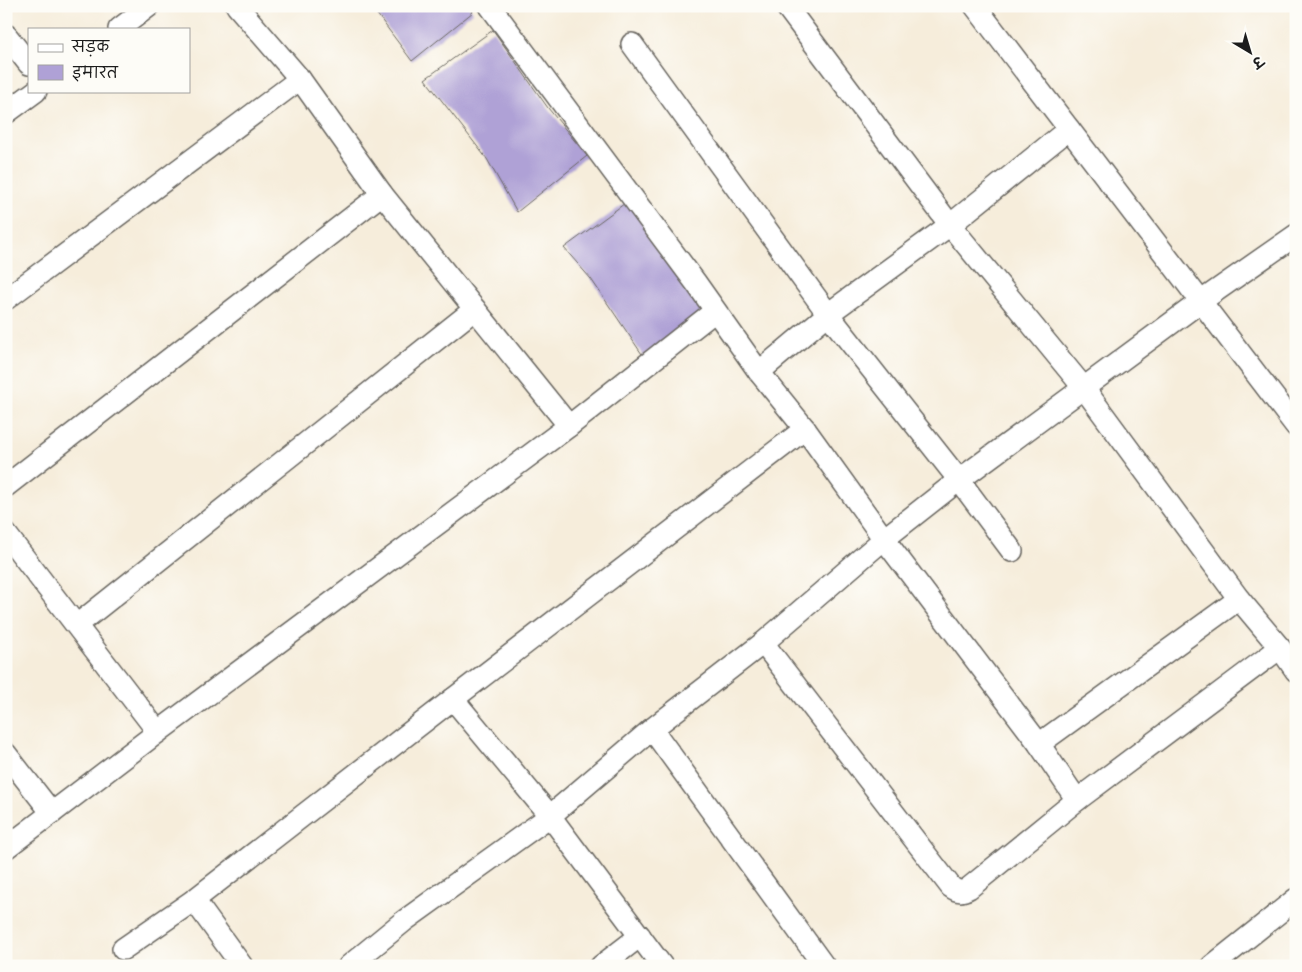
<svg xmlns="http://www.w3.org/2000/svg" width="1302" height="972" font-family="'Indie Flower','Playpen Sans Deva',sans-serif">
<rect width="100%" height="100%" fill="#fdfcf7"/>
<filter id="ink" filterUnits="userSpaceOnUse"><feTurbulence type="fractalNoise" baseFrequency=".02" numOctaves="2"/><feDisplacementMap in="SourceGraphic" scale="10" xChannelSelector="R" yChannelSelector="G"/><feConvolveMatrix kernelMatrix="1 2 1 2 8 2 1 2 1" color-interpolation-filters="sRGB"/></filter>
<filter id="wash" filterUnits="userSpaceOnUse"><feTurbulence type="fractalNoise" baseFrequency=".0096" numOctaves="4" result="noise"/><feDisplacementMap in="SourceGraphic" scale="20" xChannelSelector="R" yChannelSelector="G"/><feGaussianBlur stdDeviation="1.12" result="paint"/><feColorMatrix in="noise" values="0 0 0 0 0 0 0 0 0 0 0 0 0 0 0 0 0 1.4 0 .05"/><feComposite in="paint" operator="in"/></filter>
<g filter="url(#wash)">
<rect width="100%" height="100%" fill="#f6eddb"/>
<g id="blocks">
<g fill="#afa1d6">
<polygon points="371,6 469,6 473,12 412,61"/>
<polygon points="493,30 548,108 587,156 517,212 487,159 425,79"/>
<polygon points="632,198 715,311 648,363 591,279 564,248"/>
</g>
</g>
</g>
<g filter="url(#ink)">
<use href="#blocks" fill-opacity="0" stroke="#68655f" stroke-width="1"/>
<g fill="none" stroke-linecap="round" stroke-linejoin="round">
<g stroke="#68655f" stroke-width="24">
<g id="street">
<polyline points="237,6 300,79 382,194 569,426"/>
<polyline points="490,6 696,283 759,372 805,429 884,539 1039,744 1077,800"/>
<polyline points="786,6 950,225 1083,387 1239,599 1280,648 1296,671"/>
<polyline points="975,6 1296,426"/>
<polyline points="119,29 149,6"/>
<polyline points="6,35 29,64"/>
<polyline points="632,44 828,314 959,480 1012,551"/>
<polyline points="6,113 36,91"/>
<polyline points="6,299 300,79"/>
<polyline points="759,372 828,314 950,225 1069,129"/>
<polyline points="6,486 382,194"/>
<polyline points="6,534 158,732"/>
<polyline points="77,625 475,309"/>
<path d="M 763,643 L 951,887 C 958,892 962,892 969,888 L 1077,800 L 1280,648"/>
<polyline points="453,699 550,816 662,966"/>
<polyline points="652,729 824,966"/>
<polyline points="1039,744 1239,599"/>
<polyline points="6,754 52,813"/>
<polyline points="6,848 158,732 569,426 715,311"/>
<polyline points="194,900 242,966"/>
<polyline points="123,949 194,900 453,699 805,429"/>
<polyline points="349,966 404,921 550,816 652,729 763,643 884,539 959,480 1200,302 1296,235"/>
<polyline points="601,966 640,936"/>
<polyline points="1212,966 1296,899"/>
</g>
</g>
<use href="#street" stroke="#fff" stroke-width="21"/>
</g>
</g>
<rect width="1302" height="972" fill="none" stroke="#fdfcf7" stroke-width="25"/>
<rect x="28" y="28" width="162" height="65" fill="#fdfcf7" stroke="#a3a29f"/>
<rect x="38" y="44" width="25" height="8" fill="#ffffff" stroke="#a3a29f"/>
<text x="72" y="52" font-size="15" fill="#1c1c1c">सड़क</text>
<rect x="38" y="65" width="25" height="15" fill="#afa1d6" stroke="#a3a29f"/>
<text x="72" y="78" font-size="15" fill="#1c1c1c">इमारत</text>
<g transform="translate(1250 52) rotate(142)" stroke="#fdfcf7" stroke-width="4" paint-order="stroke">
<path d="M0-4L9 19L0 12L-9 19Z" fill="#1c1c1c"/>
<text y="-8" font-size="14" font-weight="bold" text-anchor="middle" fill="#1c1c1c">उ</text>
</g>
</svg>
